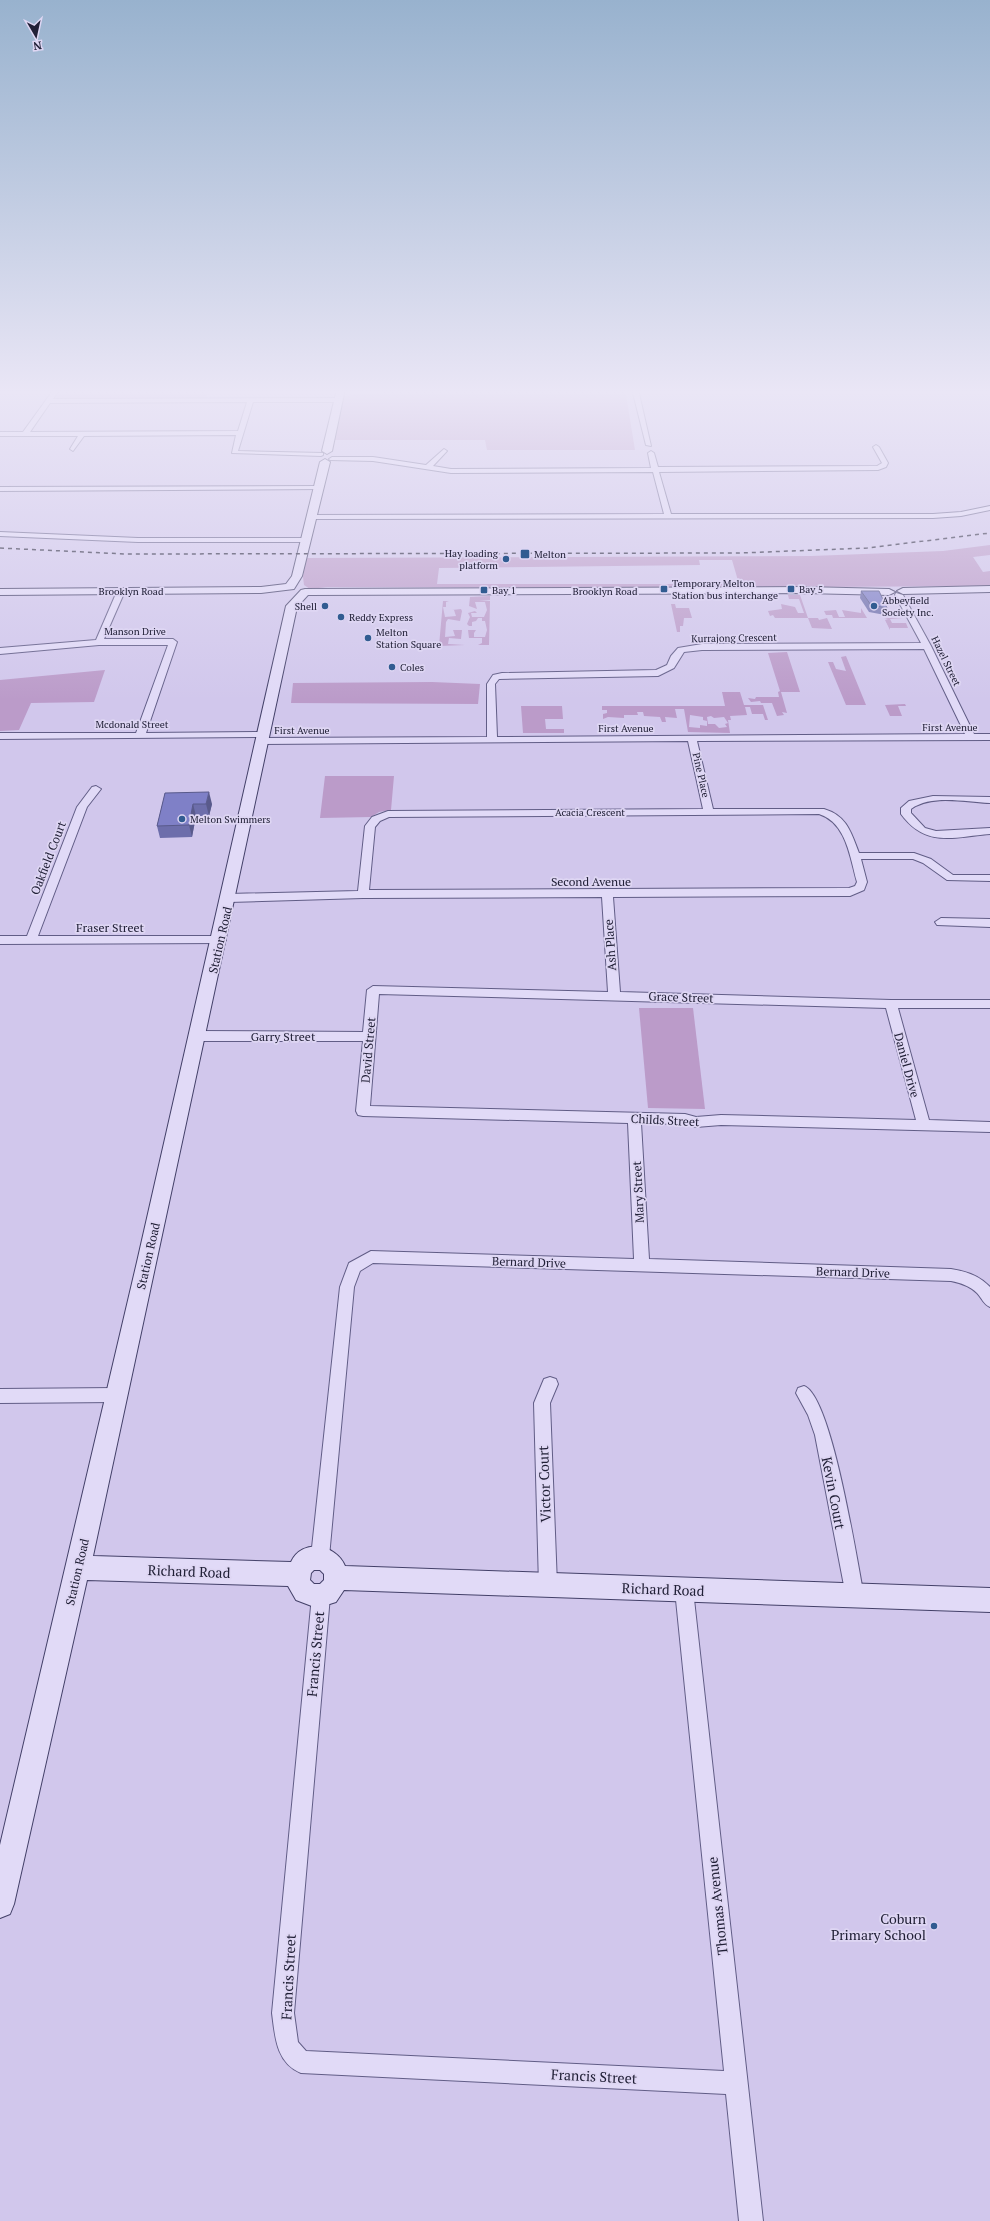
<svg xmlns="http://www.w3.org/2000/svg" width="990" height="2221" font-family="'PT Serif',serif">
<rect width="100%" height="100%" fill="#d1c7ec"/>
<g fill="#bb9bc9" fill-rule="evenodd">
<polygon points="63,389 210,389 206,398 56,398"/>
<polygon points="386,389 625,389 635,450 487,450 485,440 327,440 334,397 384,392"/>
<path d="M 990,545 L 990,555 L 973,557 L 983,572 L 990,571 L 990,586 L 643,588 L 327,587 L 310,589 L 304,585 L 303,577 L 306,558 L 811,556 L 943,551 ZM 699,560 L 732,560 L 739,584 L 437,584 L 439,568 L 700,565 Z"/>
<polygon points="788,595 800,595 808,618 818,618 819,620 827,618 832,629 812,628 808,618 775,618 773,615 770,616 768,611 782,609 781,604 795,607 798,613 804,613 799,599 789,599"/>
<polygon points="490,596 490,600 479,600 490,601 489,645 478,645 482,643 482,638 469,638 468,630 476,630 474,633 474,637 485,637 487,630 485,621 482,621 482,618 478,618 476,621 472,622 472,626 477,626 469,626 467,624 470,617 468,613 475,611 477,613 471,613 472,617 484,617 487,610 485,602 475,602 477,609 469,606 470,597"/>
<polygon points="443,601 449,601 446,602 446,607 443,607 445,617 456,616 454,610 452,610 461,609 462,611 460,621 448,619 446,622 445,637 455,636 453,630 462,630 461,639 449,638 448,644 465,645 439,646"/>
<polygon points="671,604 675,604 676,608 689,608 692,618 684,618 683,626 680,626 680,632 677,632"/>
<polygon points="861,608 867,618 833,618 832,615 826,615 824,611 836,610 839,617 845,617 842,610 861,613"/>
<polygon points="884,618 903,618 890,619 892,623 906,623 908,628 890,628 890,630 885,620 888,619"/>
<polygon points="787,652 800,692 781,692 787,713 782,712 784,715 777,716 772,703 761,703 760,701 751,702 748,698 755,699 756,697 779,697 778,692 780,691 768,653"/>
<polygon points="846,656 866,705 846,705 828,662 833,662 836,669 846,671 841,657"/>
<polygon points="105,670 94,702 31,703 19,730 0,731 0,680"/>
<polygon points="432,682 480,684 478,704 291,703 293,683"/>
<path d="M 722,692 L 740,692 L 744,705 L 763,705 L 768,720 L 765,720 L 763,714 L 752,714 L 750,707 L 745,707 L 747,715 L 730,716 L 731,720 L 728,720 L 730,733 L 688,732 L 684,709 L 675,709 L 677,718 L 665,717 L 666,722 L 662,722 L 660,717 L 644,716 L 643,712 L 637,712 L 638,715 L 624,715 L 624,718 L 608,717 L 603,719 L 603,714 L 607,713 L 607,710 L 602,710 L 602,706 L 725,706 ZM 690,715 L 703,717 L 703,720 L 707,721 L 707,726 L 700,725 L 700,728 L 689,727 ZM 711,716 L 714,718 L 724,717 L 728,723 L 725,724 L 727,727 L 719,728 L 715,724 L 708,724 L 707,717 Z"/>
<polygon points="905,704 906,706 898,706 902,716 890,716 885,705"/>
<polygon points="521,706 562,706 563,719 545,719 546,729 564,729 564,733 523,733"/>
<polygon points="325,776 394,776 391,810 379,812 371,817 320,818"/>
<polygon points="639,1008 693,1008 705,1109 648,1108"/>
</g>
<g fill="none" stroke-linecap="round" stroke-linejoin="round">
<g stroke="#615d86" stroke-width="2">
<g id="street">
<path d="M 54,389 L 60,389 L 53,399 L 338,398 L 341,400 L 338,402 L 253,402 L 238,451 L 323,453 L 323,455 L 321,456 L 232,453 L 236,435 L 84,436 L 73,451 L 70,449 L 78,436 L 0,436 L 0,432 L 23,432 ZM 247,402 L 238,431 L 30,432 L 50,403 Z"/>
<polygon points="632,389 638,389 651,446 646,445"/>
<polygon points="876,445 879,447 888,463 886,467 878,470 659,472 671,514 933,514 961,512 990,506 990,510 961,516 933,518 311,519 307,517 311,515 664,514 653,472 451,473 373,461 330,460 329,459 332,457 373,457 426,465 444,449 447,451 433,466 451,469 651,468 648,453 651,451 654,453 658,467 877,466 882,463 873,447"/>
<polygon points="318,486 320,487 320,489 0,491 0,487"/>
<polygon points="0,532 138,538 306,538 310,540 306,542 138,542 0,536"/>
<polygon points="118,589 125,591 104,639 173,639 177,642 146,733 264,732 267,733 267,737 0,739 0,733 136,733 168,645 99,645 0,654 0,648 96,640"/>
<path d="M 896,593 L 903,595 L 931,646 L 974,734 L 990,734 L 990,740 L 697,741 L 713,809 L 824,809 C 847,816 851,832 859,853 L 914,853 L 931,859 L 953,875 L 990,875 L 990,881 L 947,880 L 923,863 L 913,859 L 861,859 L 867,882 L 864,890 L 850,896 L 613,897 L 620,992 L 891,1000 L 990,1000 L 990,1008 L 898,1008 L 929,1120 L 990,1122 L 990,1132 L 721,1125 L 696,1127 L 685,1124 L 641,1123 L 649,1259 L 951,1269 C 965,1271 980,1276 990,1287 L 990,1307 C 983,1304 982,1298 977,1293 C 970,1286 961,1283 951,1281 L 373,1263 L 360,1271 L 354,1287 L 329,1557 L 326,1563 L 320,1566 L 314,1563 L 311,1557 L 340,1287 L 349,1263 L 371,1251 L 634,1259 L 628,1123 L 363,1116 L 358,1115 L 356,1111 L 363,1041 L 198,1041 L 192,1036 L 198,1031 L 363,1032 L 367,990 L 373,986 L 608,992 L 602,897 L 363,898 L 229,902 L 224,898 L 229,894 L 358,891 L 365,826 L 372,817 L 388,811 L 703,809 L 688,741 L 262,744 L 257,741 L 262,738 L 487,737 L 487,684 L 493,675 L 502,673 L 656,670 L 667,665 L 671,656 L 678,648 L 702,644 L 921,643 L 895,595 ZM 924,649 L 965,734 L 497,737 L 495,684 L 499,679 L 658,676 L 674,668 L 684,652 L 702,650 ZM 819,814 C 847,823 850,858 857,882 L 855,886 L 849,888 L 369,890 L 375,827 L 380,821 L 389,817 ZM 379,994 L 886,1008 L 916,1120 L 721,1115 L 696,1117 L 685,1114 L 370,1106 Z"/>
<polygon points="96,786 101,789 87,807 38,936 220,936 226,940 224,943 0,944 0,936 27,936 77,807 92,787"/>
<path d="M 933,796 L 990,797 L 990,803 C 966,802 931,794 911,809 L 911,813 L 925,828 L 936,831 L 990,828 L 990,834 C 953,837 926,848 901,814 L 901,808 L 909,801 Z"/>
<polygon points="941,918 990,919 990,927 937,925 935,922"/>
<polygon points="550,1377 556,1379 558,1384 550,1403 557,1585 554,1591 548,1594 542,1591 539,1585 534,1403 544,1379"/>
<path d="M 804,1386 C 832,1396 857,1562 864,1596 L 861,1602 L 855,1605 L 849,1602 L 846,1596 L 815,1435 L 808,1415 L 796,1393 L 798,1388 Z"/>
<polygon points="116,1388 122,1390 124,1395 122,1400 116,1402 0,1403 0,1389"/>
<path d="M 684,1581 L 690,1584 L 693,1590 L 763,2221 L 739,2221 L 726,2094 L 301,2073 C 276,2063 275,2036 272,2013 L 312,1596 L 315,1590 L 321,1587 L 327,1590 L 330,1596 L 294,2013 L 298,2042 L 306,2051 L 724,2071 L 675,1590 L 678,1584 Z"/>
</g>
</g>
<g stroke="#434068" stroke-width="2">
<g id="secondary">
<polygon points="337,389 345,389 332,451 327,454 322,451"/>
<polygon points="325,459 330,462 302,576 294,589 261,593 0,595 0,589 261,587 286,584 292,576 320,462"/>
<polygon points="990,586 990,592 903,594 897,591 903,588"/>
<path d="M 804,587 L 889,589 L 895,592 L 889,595 L 804,593 L 308,595 L 297,607 L 93,1556 L 291,1562 C 302,1538 336,1544 345,1566 L 990,1588 L 990,1612 L 344,1590 L 336,1602 L 317,1608 L 296,1600 L 288,1586 L 87,1580 L 14,1904 L 10,1914 L 0,1918 L 0,1845 L 137,1262 L 286,606 L 301,590 L 305,589 ZM 320,1570 L 324,1574 L 324,1580 L 320,1584 L 314,1584 L 310,1580 L 311,1573 L 314,1570 Z"/>
</g>
</g>
<use href="#street" fill="#e1daf7" fill-rule="evenodd"/>
<use href="#secondary" fill="#e1daf7" fill-rule="evenodd"/>
<polyline stroke="#212037" stroke-width="1.5" stroke-dasharray="4 4" stroke-linecap="butt" points="0,548 126,554 740,553 867,548 990,533"/>
</g>
<g fill="#6d6eab">
<polygon points="861,591 887,608 885,615 869,612 860,598"/>
<polygon points="165,793 212,804 209,816 196,816 192,837 160,838 157,826"/>
</g>
<g fill="#595a8b">
<polygon points="209,792 212,804 209,816 206,804"/>
<polygon points="193,804 196,816 192,837 189,825"/>
</g>
<g fill="#7f80c7" stroke="#595a8b">
<polygon points="861,591 879,591 887,608 871,605"/>
<polygon points="209,792 206,804 193,804 189,825 157,826 165,793"/>
</g>
<linearGradient id="sky" x2="0" y2="1"><stop stop-color="#98b2ce"/><stop offset="0.56" stop-color="#eae6f6"/><stop offset="1" stop-color="#eae6f6" stop-opacity="0"/></linearGradient>
<rect width="990" height="700" fill="url(#sky)"/>
<g fill="#315c91" stroke="#ded6f3" stroke-width="1.5">
<rect x="520" y="549" width="10" height="10" rx="2"/>
<circle cx="506" cy="559" r="4"/>
<rect x="660" y="585" width="8" height="8" rx="2"/>
<rect x="787" y="585" width="8" height="8" rx="2"/>
<rect x="480" y="586" width="8" height="8" rx="2"/>
<circle cx="325" cy="606" r="4"/>
<circle cx="874" cy="606" r="4"/>
<circle cx="341" cy="617" r="4"/>
<circle cx="368" cy="638" r="4"/>
<circle cx="392" cy="667" r="4"/>
<circle cx="182" cy="819" r="4"/>
<circle cx="934" cy="1926" r="4"/>
</g>
<g text-anchor="middle" dominant-baseline="central" stroke-width="3.5" stroke-linejoin="round" paint-order="stroke">
<g font-size="10" fill="#212037" stroke="#ded6f3" text-anchor="start">
<text x="498" y="553" text-anchor="end">Hay loading<tspan x="498" dy="12">platform</tspan></text>
<text x="534" y="554">Melton</text>
<text x="672" y="583">Temporary Melton<tspan x="672" dy="12">Station bus interchange</tspan></text>
<text x="799" y="589">Bay 5</text>
<text x="492" y="590">Bay 1</text>
<text x="882" y="600">Abbeyfield<tspan x="882" dy="12">Society Inc.</tspan></text>
<text x="317" y="606" text-anchor="end">Shell</text>
<text x="349" y="617">Reddy Express</text>
<text x="376" y="632">Melton<tspan x="376" dy="12">Station Square</tspan></text>
<text x="400" y="667">Coles</text>
<text x="190" y="819">Melton Swimmers</text>
</g>
<g font-size="10" fill="#212037" stroke="#ded6f3">
<text x="131" y="591">Brooklyn Road</text>
<text x="605" y="591">Brooklyn Road</text>
<text x="135" y="631">Manson Drive</text>
<text transform="translate(734 638) rotate(-1)">Kurrajong Crescent</text>
<text transform="translate(946 661) rotate(64)">Hazel Street</text>
<text x="132" y="724">Mcdonald Street</text>
<text x="950" y="727">First Avenue</text>
<text x="626" y="728">First Avenue</text>
<text x="302" y="730">First Avenue</text>
<text transform="translate(701 775) rotate(77)">Pine Place</text>
<text x="590" y="812">Acacia Crescent</text>
</g>
<g font-size="12" fill="#212037" stroke="#ded6f3">
<text transform="translate(48 858) rotate(-69)">Oakfield Court</text>
<text x="591" y="881">Second Avenue</text>
<text x="110" y="927">Fraser Street</text>
<text transform="translate(220 940) rotate(-77)">Station Road</text>
<text transform="translate(610 945) rotate(-94)">Ash Place</text>
<text transform="translate(681 997) rotate(2)">Grace Street</text>
<text x="283" y="1036">Garry Street</text>
<text transform="translate(368 1050) rotate(-85)">David Street</text>
<text transform="translate(907 1065) rotate(75)">Daniel Drive</text>
<text transform="translate(665 1120) rotate(3)">Childs Street</text>
<text transform="translate(638 1192) rotate(-93)">Mary Street</text>
<text transform="translate(148 1256) rotate(-77)">Station Road</text>
<text transform="translate(529 1262) rotate(2)">Bernard Drive</text>
<text transform="translate(853 1272) rotate(2)">Bernard Drive</text>
<text transform="translate(77 1572) rotate(-77)">Station Road</text>
</g>
<g font-size="14" fill="#212037" stroke="#ded6f3">
<text transform="translate(544 1484) rotate(-92)">Victor Court</text>
<text transform="translate(834 1493) rotate(79)">Kevin Court</text>
<text transform="translate(189 1571) rotate(2)">Richard Road</text>
<text transform="translate(663 1589) rotate(2)">Richard Road</text>
<text transform="translate(315 1654) rotate(-85)">Francis Street</text>
<text transform="translate(717 1906) rotate(-96)">Thomas Avenue</text>
<text transform="translate(288 1977) rotate(-87)">Francis Street</text>
<text transform="translate(594 2076) rotate(3)">Francis Street</text>
</g>
<g font-size="14" fill="#212037" stroke="#ded6f3" text-anchor="end">
<text x="926" y="1918">Coburn<tspan x="926" dy="16">Primary School</tspan></text>
</g>
</g>
<g transform="translate(36 36) rotate(171)" stroke="#ded6f3" stroke-width="3" paint-order="stroke">
<path d="M0-3L7 15L0 10L-7 15Z" fill="#212037"/>
<text y="-6" font-size="11" font-weight="bold" text-anchor="middle" fill="#212037">N</text>
</g>
</svg>
